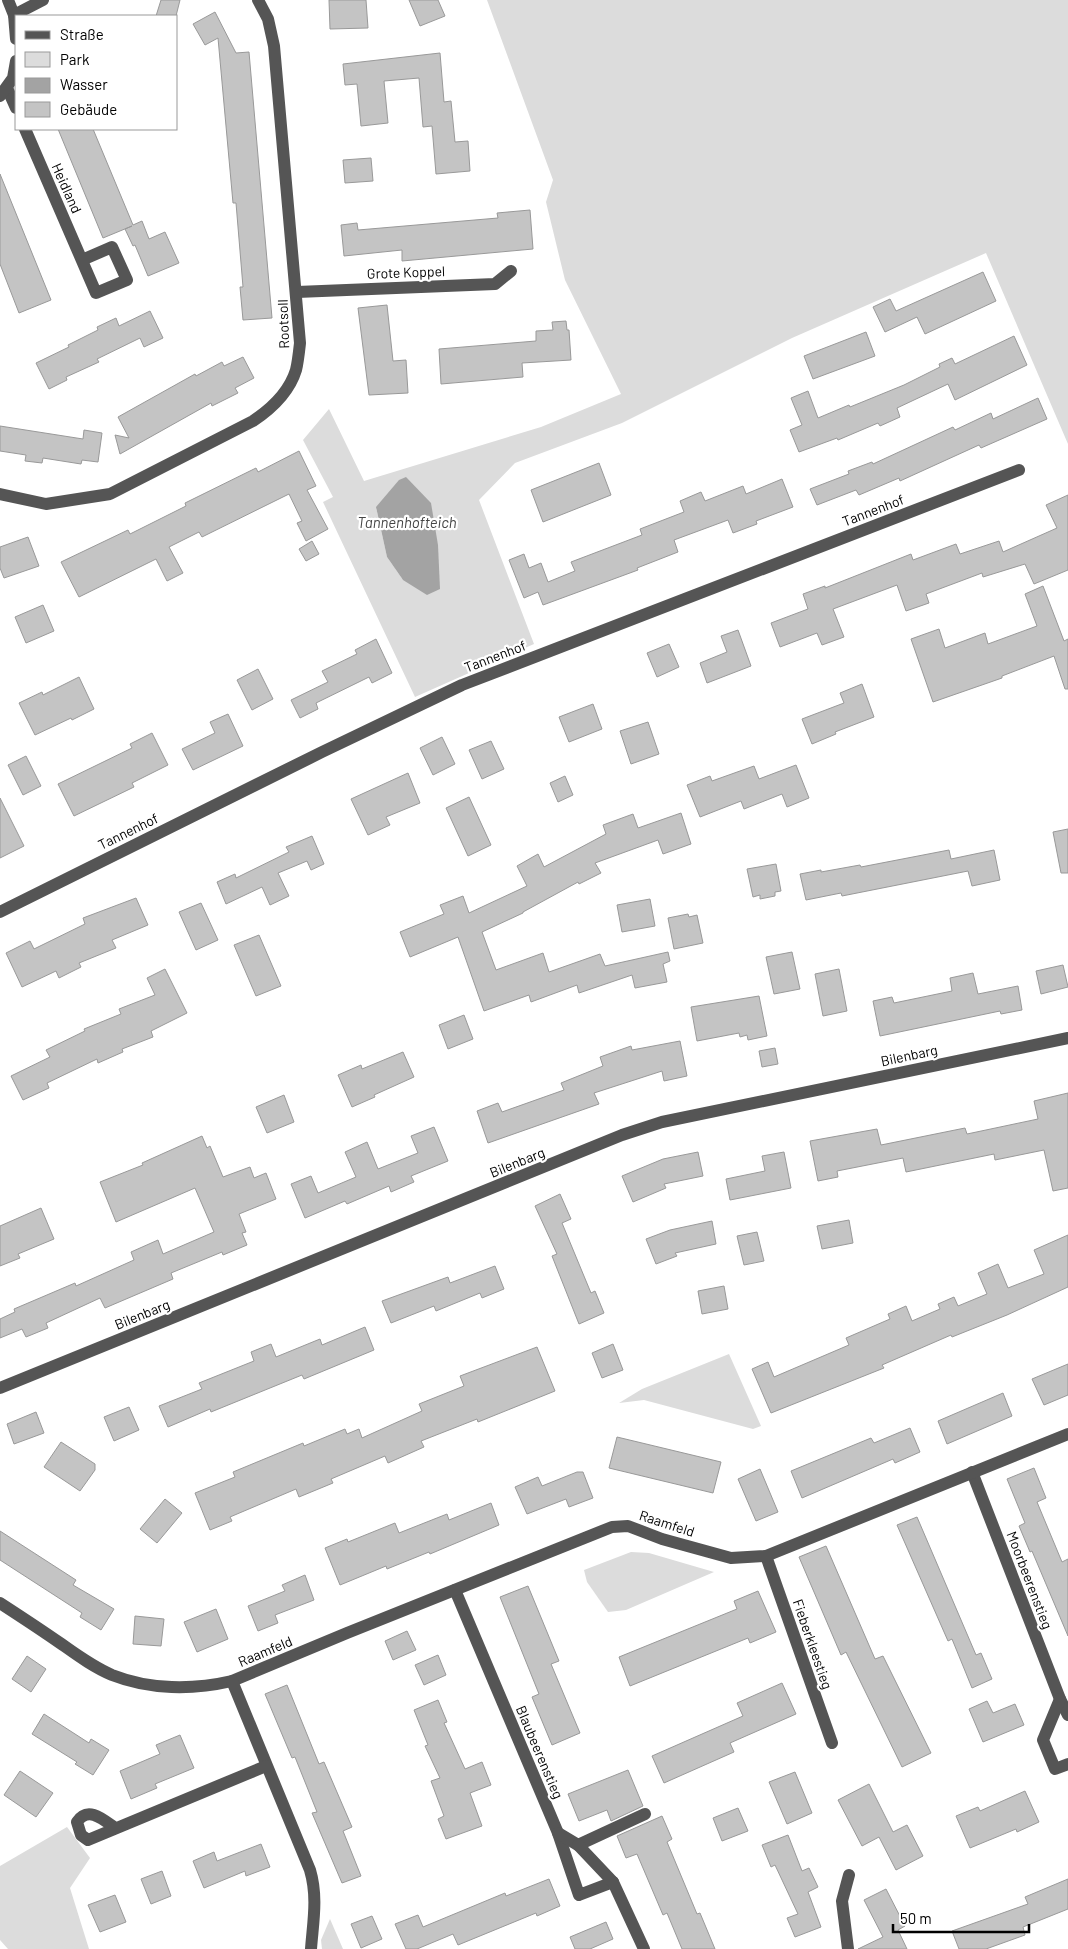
<svg xmlns="http://www.w3.org/2000/svg" width="1068" height="1949" font-family="Barlow,sans-serif">
<rect width="100%" height="100%" fill="#fff"/>
<g fill="#dcdcdc" fill-rule="evenodd">
<path d="M 487,0 L 1068,0 L 1068,444 L 986,253 L 792,338 L 622,423 L 515,463 L 479,500 L 534,644 L 415,697 L 323,502 L 333,497 L 303,440 L 329,409 L 364,481 L 541,427 L 621,394 L 565,280 L 546,202 L 553,180 ZM 376,507 L 403,580 L 387,557 Z"/>
<polygon points="729,1354 761,1426 753,1429 644,1400 619,1403 642,1389"/>
<polygon points="631,1552 649,1553 714,1572 626,1610 608,1612 587,1582 584,1570"/>
<polygon points="67,1827 90,1858 70,1888 89,1949 8,1949 0,1940 0,1866"/>
<polygon points="330,1919 343,1949 322,1949 321,1940"/>
</g>
<polygon fill="#a3a3a3" points="406,477 431,503 438,545 440,589 427,595 403,580 387,557 376,507 399,480"/>
<g fill="#c4c4c4" stroke="#999">
<polygon points="161,0 180,0 176,16 156,16"/>
<polygon points="329,0 366,0 368,28 330,29"/>
<polygon points="409,0 438,0 445,16 420,26"/>
<polygon points="215,12 236,53 249,52 272,318 243,320 240,287 243,287 236,203 233,203 218,38 205,45 193,24"/>
<polygon points="440,53 444,102 451,101 455,142 468,141 470,171 436,174 432,126 423,127 419,78 384,81 388,123 361,126 357,84 345,85 343,64"/>
<polygon points="58,129 93,129 133,225 142,221 149,239 165,232 179,263 148,276 135,245 133,246 125,229 132,226 103,238"/>
<polygon points="371,158 373,181 345,183 343,160"/>
<polygon points="0,174 51,300 19,313 0,264"/>
<polygon points="530,210 533,249 402,261 402,250 344,256 341,225 357,223 358,230 498,218 497,213"/>
<polygon points="983,272 996,301 925,334 917,317 885,332 873,307 890,299 896,311"/>
<polygon points="387,305 393,361 406,360 408,393 369,395 358,308"/>
<polygon points="150,311 163,338 144,347 140,338 97,359 99,362 66,377 67,380 49,389 36,363 69,347 68,345 98,330 97,327 116,318 119,326"/>
<polygon points="566,321 567,330 569,330 571,360 522,363 523,377 441,384 439,349 536,341 536,331 553,330 552,322"/>
<polygon points="866,332 875,356 813,379 804,356"/>
<polygon points="1014,336 1027,365 955,400 948,384 897,408 900,417 880,426 878,423 838,440 837,438 799,452 790,430 802,425 791,398 808,391 818,418 849,405 850,407 904,385 940,367 939,364 952,358 955,364"/>
<polygon points="243,357 254,378 235,388 238,393 212,406 211,403 120,454 115,435 129,438 118,417 195,374 196,376 222,362 224,366"/>
<polygon points="1038,398 1047,419 981,448 979,445 900,481 899,478 859,495 856,490 817,505 810,489 849,474 848,471 872,462 873,464 953,427 955,430 991,413 993,419"/>
<polygon points="0,426 83,439 84,430 102,433 98,462 82,460 81,464 43,458 42,463 25,461 26,455 0,451"/>
<polygon points="299,451 316,486 307,490 328,529 306,541 297,523 302,521 289,494 202,537 199,532 169,547 183,573 167,581 156,559 79,597 61,562 128,530 130,534 186,506 185,503 256,468 258,472"/>
<polygon points="599,463 611,495 543,522 531,490"/>
<polygon points="782,479 793,507 756,521 757,524 733,533 728,520 674,540 678,552 637,568 638,570 543,605 538,592 524,598 509,560 524,554 529,568 541,563 548,582 575,571 571,562 642,535 640,529 684,512 680,501 701,492 705,501 743,486 746,494"/>
<polygon points="1068,495 1068,570 1034,584 1025,564 983,577 982,573 926,594 929,603 906,611 897,585 833,609 844,637 822,645 817,633 780,647 771,623 808,609 803,594 825,586 825,588 911,554 913,560 956,544 960,554 999,541 1003,552 1057,528 1046,505"/>
<polygon points="28,537 39,566 4,578 0,568 0,547"/>
<polygon points="312,541 319,554 306,561 299,549"/>
<polygon points="1043,586 1064,641 1068,639 1068,689 1065,689 1054,656 1002,676 1002,678 933,702 911,639 939,629 945,648 985,633 988,644 1037,626 1025,594"/>
<polygon points="43,605 54,631 26,643 15,617"/>
<polygon points="738,630 751,666 707,683 700,663 727,652 721,636"/>
<polygon points="376,639 392,673 372,683 369,677 316,703 318,709 300,718 291,700 328,682 322,671 357,654 355,650"/>
<polygon points="669,644 679,667 657,677 647,653"/>
<polygon points="258,669 273,699 252,710 237,680"/>
<polygon points="79,677 94,709 72,720 71,718 35,735 19,703 42,692 43,695"/>
<polygon points="862,684 874,717 835,732 836,734 812,744 802,719 844,703 840,693"/>
<polygon points="593,704 602,729 569,742 559,717"/>
<polygon points="228,714 243,746 193,770 182,749 215,733 210,722"/>
<polygon points="648,722 659,754 631,764 620,731"/>
<polygon points="152,733 168,765 132,783 134,787 74,816 58,784 132,748 130,744"/>
<polygon points="442,737 455,764 433,775 420,748"/>
<polygon points="491,741 504,769 482,779 469,750"/>
<polygon points="26,756 41,786 23,795 8,765"/>
<polygon points="796,765 809,798 787,807 782,794 744,809 741,801 700,817 687,785 710,776 712,781 754,766 759,779"/>
<polygon points="408,773 420,803 386,817 390,825 368,835 351,799"/>
<polygon points="565,776 573,795 558,802 550,783"/>
<polygon points="469,797 491,845 468,856 446,808"/>
<polygon points="0,798 24,846 0,858"/>
<polygon points="681,813 691,844 663,854 658,840 595,863 601,873 579,884 578,882 523,912 523,913 482,932 496,970 543,953 549,972 600,954 605,966 668,952 670,961 663,964 667,982 635,988 632,975 579,993 577,985 531,1002 529,995 484,1011 458,937 410,957 400,932 444,914 440,905 463,896 469,913 527,886 517,866 538,854 544,867 606,834 603,825 633,814 638,828"/>
<polygon points="1068,829 1068,873 1061,873 1053,832"/>
<polygon points="312,836 324,864 311,870 307,861 278,873 289,896 270,905 262,887 226,904 217,882 235,874 236,878 289,852 286,847"/>
<polygon points="949,850 951,859 994,850 1000,880 972,886 968,871 842,896 841,893 806,900 800,874 821,870 821,872 860,865 861,867"/>
<polygon points="776,864 781,891 775,892 775,896 760,899 760,895 753,897 747,869"/>
<polygon points="136,898 148,925 112,940 116,948 79,963 81,967 59,978 56,971 22,987 6,953 30,941 34,949 85,924 83,918"/>
<polygon points="650,899 655,926 622,932 617,905"/>
<polygon points="201,903 218,940 196,950 179,912"/>
<polygon points="688,914 689,917 697,915 703,943 674,949 668,918"/>
<polygon points="259,935 281,986 256,996 234,945"/>
<polygon points="792,952 800,989 774,994 766,957"/>
<polygon points="1063,965 1068,987 1041,994 1036,971"/>
<polygon points="165,969 187,1013 151,1031 153,1037 122,1049 123,1052 98,1063 97,1059 47,1083 49,1088 23,1100 11,1076 50,1057 46,1050 85,1031 84,1029 121,1014 119,1009 155,995 147,978"/>
<polygon points="839,969 847,1011 823,1016 815,974"/>
<polygon points="973,973 978,994 1018,986 1022,1010 1001,1014 1000,1011 880,1036 873,1001 892,997 894,1003 952,991 950,978"/>
<polygon points="759,996 767,1036 748,1040 747,1035 740,1037 739,1033 697,1041 691,1007"/>
<polygon points="464,1015 473,1039 448,1049 439,1025"/>
<polygon points="680,1041 687,1076 664,1081 662,1071 594,1093 599,1104 488,1143 477,1111 498,1103 502,1112 564,1090 561,1083 603,1066 600,1057 631,1046 632,1050"/>
<polygon points="775,1048 778,1064 762,1067 759,1051"/>
<polygon points="403,1052 414,1077 374,1095 375,1097 352,1107 338,1075 361,1065 362,1069"/>
<polygon points="1068,1093 1068,1188 1053,1191 1044,1150 995,1160 994,1154 906,1172 903,1158 837,1171 838,1177 818,1181 810,1141 877,1129 881,1145 965,1128 967,1134 1038,1119 1034,1101"/>
<polygon points="284,1095 294,1122 267,1133 256,1107"/>
<polygon points="434,1127 448,1161 411,1176 414,1182 391,1192 389,1186 347,1204 345,1201 305,1218 291,1184 311,1176 318,1193 356,1177 345,1152 367,1142 378,1169 418,1153 411,1136"/>
<polygon points="202,1136 207,1148 210,1146 223,1177 250,1167 254,1178 266,1173 276,1199 239,1214 246,1232 242,1233 247,1245 223,1255 222,1252 171,1273 173,1279 105,1308 100,1298 46,1323 48,1328 26,1337 22,1329 0,1338 0,1319 15,1312 14,1309 75,1283 76,1286 134,1260 131,1252 158,1240 163,1254 214,1232 195,1188 116,1222 100,1182 143,1165 142,1163"/>
<polygon points="698,1152 703,1176 664,1184 666,1188 633,1202 622,1176 663,1159"/>
<polygon points="784,1152 791,1188 730,1200 726,1179 765,1171 762,1156"/>
<polygon points="560,1194 571,1219 562,1223 591,1293 595,1291 604,1313 579,1324 552,1256 557,1254 535,1206"/>
<polygon points="41,1208 54,1239 18,1254 20,1258 0,1266 0,1226"/>
<polygon points="849,1220 853,1243 822,1249 817,1226"/>
<polygon points="712,1221 716,1244 675,1253 677,1256 656,1264 646,1239 670,1230"/>
<polygon points="757,1232 764,1261 744,1265 737,1236"/>
<polygon points="1068,1235 1068,1287 1007,1315 952,1337 951,1335 882,1365 884,1368 771,1413 752,1369 768,1362 774,1377 849,1345 846,1338 890,1319 888,1314 906,1306 912,1321 940,1309 938,1304 954,1297 958,1306 987,1294 978,1273 998,1264 1008,1288 1044,1274 1034,1250"/>
<polygon points="495,1266 504,1289 482,1298 480,1293 436,1311 434,1306 391,1323 382,1301 448,1277 450,1283"/>
<polygon points="724,1286 728,1309 702,1314 698,1291"/>
<polygon points="365,1327 374,1350 304,1379 302,1375 211,1412 210,1409 168,1427 159,1406 202,1389 199,1383 254,1361 251,1352 271,1344 276,1357 320,1339 322,1345"/>
<polygon points="613,1344 623,1370 602,1378 592,1353"/>
<polygon points="537,1347 555,1391 478,1422 477,1419 421,1441 424,1447 388,1463 385,1456 331,1479 333,1483 299,1497 296,1489 230,1517 232,1521 210,1530 195,1493 235,1477 233,1472 303,1443 304,1446 345,1429 347,1434 359,1429 362,1438 422,1411 419,1404 464,1386 460,1376"/>
<polygon points="1068,1364 1068,1395 1044,1405 1032,1379"/>
<polygon points="1003,1393 1012,1416 947,1444 938,1421"/>
<polygon points="129,1407 139,1430 114,1441 104,1417"/>
<polygon points="36,1412 44,1433 14,1444 7,1424"/>
<polygon points="910,1428 920,1452 895,1463 893,1459 802,1498 791,1471 871,1438 874,1443"/>
<polygon points="617,1437 721,1462 713,1493 609,1468"/>
<polygon points="61,1442 95,1464 95,1470 80,1491 44,1467"/>
<polygon points="1034,1468 1046,1498 1037,1502 1062,1562 1068,1559 1068,1636 1032,1551 1030,1552 1019,1526 1025,1523 1007,1479"/>
<polygon points="760,1469 778,1512 756,1521 738,1479"/>
<polygon points="577,1472 583,1472 593,1498 569,1507 566,1499 527,1514 515,1487 538,1477 542,1486"/>
<polygon points="165,1499 182,1513 157,1543 140,1529"/>
<polygon points="491,1503 499,1525 430,1554 429,1552 387,1569 386,1566 340,1585 325,1548 347,1539 348,1542 395,1523 399,1533 447,1514 449,1520"/>
<polygon points="917,1517 976,1655 981,1653 992,1679 972,1688 952,1639 948,1641 897,1525"/>
<polygon points="0,1531 76,1580 73,1585 114,1609 101,1630 80,1617 82,1613 0,1560"/>
<polygon points="826,1546 875,1659 883,1656 931,1753 902,1767 846,1652 841,1655 799,1557"/>
<polygon points="305,1575 314,1600 275,1615 278,1623 258,1631 248,1606 285,1591 282,1585"/>
<polygon points="528,1586 559,1661 551,1664 580,1733 552,1745 532,1697 539,1694 500,1597"/>
<polygon points="758,1591 776,1632 750,1643 748,1638 630,1686 619,1657 737,1609 734,1601"/>
<polygon points="216,1609 228,1639 197,1652 184,1622"/>
<polygon points="135,1616 164,1619 161,1646 133,1644"/>
<polygon points="407,1631 416,1650 393,1660 385,1641"/>
<polygon points="438,1655 446,1675 424,1685 415,1665"/>
<polygon points="27,1656 46,1669 31,1692 12,1679"/>
<polygon points="782,1683 796,1714 730,1743 734,1752 664,1783 652,1756 743,1716 737,1703"/>
<polygon points="287,1685 319,1764 324,1762 352,1827 343,1831 361,1876 342,1883 312,1813 317,1812 295,1757 292,1758 265,1694"/>
<polygon points="438,1700 447,1722 444,1723 465,1769 482,1762 491,1785 470,1793 482,1826 446,1839 438,1819 444,1816 431,1781 440,1778 425,1746 428,1745 414,1710"/>
<polygon points="987,1701 993,1713 1015,1704 1024,1725 983,1742 969,1709"/>
<polygon points="44,1714 89,1743 91,1739 109,1750 93,1775 75,1764 77,1762 32,1734"/>
<polygon points="180,1735 194,1768 155,1784 157,1788 131,1799 120,1771 160,1754 156,1745"/>
<polygon points="628,1770 643,1806 611,1821 607,1810 579,1821 568,1794"/>
<polygon points="20,1771 53,1793 36,1817 4,1795"/>
<polygon points="795,1772 812,1813 787,1824 769,1782"/>
<polygon points="869,1784 893,1832 907,1825 923,1856 896,1870 879,1837 862,1846 838,1800"/>
<polygon points="1025,1791 1039,1822 1017,1832 1016,1829 970,1848 956,1816 978,1807 980,1811"/>
<polygon points="738,1808 748,1831 722,1841 713,1818"/>
<polygon points="662,1816 672,1839 667,1842 697,1914 700,1913 715,1949 682,1949 667,1913 663,1915 637,1854 626,1858 617,1836"/>
<polygon points="788,1835 802,1871 809,1868 818,1887 808,1892 821,1927 795,1937 787,1918 798,1914 775,1865 771,1867 762,1845"/>
<polygon points="261,1844 270,1867 246,1876 245,1871 204,1888 193,1861 214,1852 217,1861"/>
<polygon points="162,1871 171,1896 151,1904 141,1879"/>
<polygon points="549,1879 560,1906 537,1916 536,1913 458,1945 453,1934 417,1949 406,1949 395,1924 418,1915 423,1927 505,1893 506,1896"/>
<polygon points="1068,1879 1068,1909 1023,1927 1025,1935 986,1949 959,1949 952,1931 1028,1904 1025,1897"/>
<polygon points="886,1889 905,1926 898,1930 907,1949 858,1949 883,1937 864,1900"/>
<polygon points="115,1895 126,1922 100,1932 88,1905"/>
<polygon points="372,1916 382,1939 361,1948 351,1924"/>
<polygon points="606,1922 613,1939 590,1949 575,1949 570,1937"/>
</g>
<g fill="none" stroke-linecap="round" stroke-linejoin="round">
<g stroke="#555" stroke-width="12">
<polyline points="8,0 14,15 16,39"/>
<polyline points="14,15 43,0"/>
<polyline points="7,88 16,108"/>
<polyline points="0,96 13,78 16,61"/>
<polyline points="25,129 96,293 127,280 112,247 82,260"/>
<polyline points="297,292 495,284 511,271"/>
<path d="M 0,494 L 46,504 L 110,494 L 253,421 C 271,409 289,393 296,370 C 298,362 299,352 300,343 L 274,46 L 268,19 L 258,0"/>
<polyline points="0,912 322,752 462,685 1019,470"/>
<polyline points="0,1388 622,1135 662,1122 1068,1038"/>
<polyline points="972,1472 1060,1699 1068,1715"/>
<polyline points="766,1556 832,1743"/>
<polyline points="455,1590 558,1833 579,1895 613,1882"/>
<path d="M 0,1603 C 20,1616 40,1629 60,1643 C 77,1655 93,1667 112,1675 C 150,1690 193,1690 232,1681 L 347,1633 L 612,1527 L 628,1526 L 662,1539 L 731,1558 L 766,1556 L 1068,1434"/>
<path d="M 232,1681 L 310,1870 C 318,1897 313,1922 311,1949"/>
<polyline points="1060,1699 1043,1740 1055,1769 1068,1764"/>
<path d="M 115,1828 C 104,1820 88,1805 77,1822 L 81,1835 L 88,1840 L 266,1766"/>
<polyline points="558,1833 578,1845 645,1814"/>
<polyline points="578,1845 613,1882 644,1949"/>
<polyline points="848,1949 842,1901 849,1875"/>
</g>
</g>
<g text-anchor="middle" dominant-baseline="central" stroke-width="4.5" stroke-linejoin="round" paint-order="stroke">
<g font-size="14" fill="#000" stroke="#fff">
<text transform="translate(67 188) rotate(66)">Heidland</text>
<text transform="translate(406 272) rotate(-2)">Grote Koppel</text>
<text transform="translate(283 324) rotate(-92)">Rootsoll</text>
<text transform="translate(873 510) rotate(-21)">Tannenhof</text>
<text transform="translate(495 656) rotate(-21)">Tannenhof</text>
<text transform="translate(128 831) rotate(-26)">Tannenhof</text>
<text transform="translate(909 1055) rotate(-12)">Bilenbarg</text>
<text transform="translate(517 1162) rotate(-22)">Bilenbarg</text>
<text transform="translate(142 1314) rotate(-22)">Bilenbarg</text>
<text transform="translate(667 1523) rotate(18)">Raamfeld</text>
<text transform="translate(1030 1580) rotate(69)">Moorbeerenstieg</text>
<text transform="translate(813 1644) rotate(71)">Fieberkleestieg</text>
<text transform="translate(265 1651) rotate(-23)">Raamfeld</text>
<text transform="translate(540 1752) rotate(67)">Blaubeerenstieg</text>
</g>
<g font-size="15" font-style="italic" fill="#444" stroke="#fff">
<text x="407" y="522">Tannenhofteich</text>
</g>
</g>
<rect x="15" y="15" width="162" height="115" fill="#ffffff" stroke="#999999"/>
<rect x="25" y="31" width="25" height="8" fill="#555555" stroke="#999999"/>
<text x="60" y="40" font-size="15" fill="#000000">Straße</text>
<rect x="25" y="52" width="25" height="15" fill="#dcdcdc" stroke="#999999"/>
<text x="60" y="65" font-size="15" fill="#000000">Park</text>
<rect x="25" y="78" width="25" height="15" fill="#a3a3a3" stroke="#999999"/>
<text x="60" y="90" font-size="15" fill="#000000">Wasser</text>
<rect x="25" y="102" width="25" height="15" fill="#c4c4c4" stroke="#999999"/>
<text x="60" y="115" font-size="15" fill="#000000">Gebäude</text>
<path d="M893 1924v8h136v-8" fill="none" stroke="#000000" stroke-width="2.5"/>
<text x="900" y="1924" font-size="15" fill="#000000" stroke="#ffffff" stroke-width="4" paint-order="stroke">50 m</text>
</svg>
